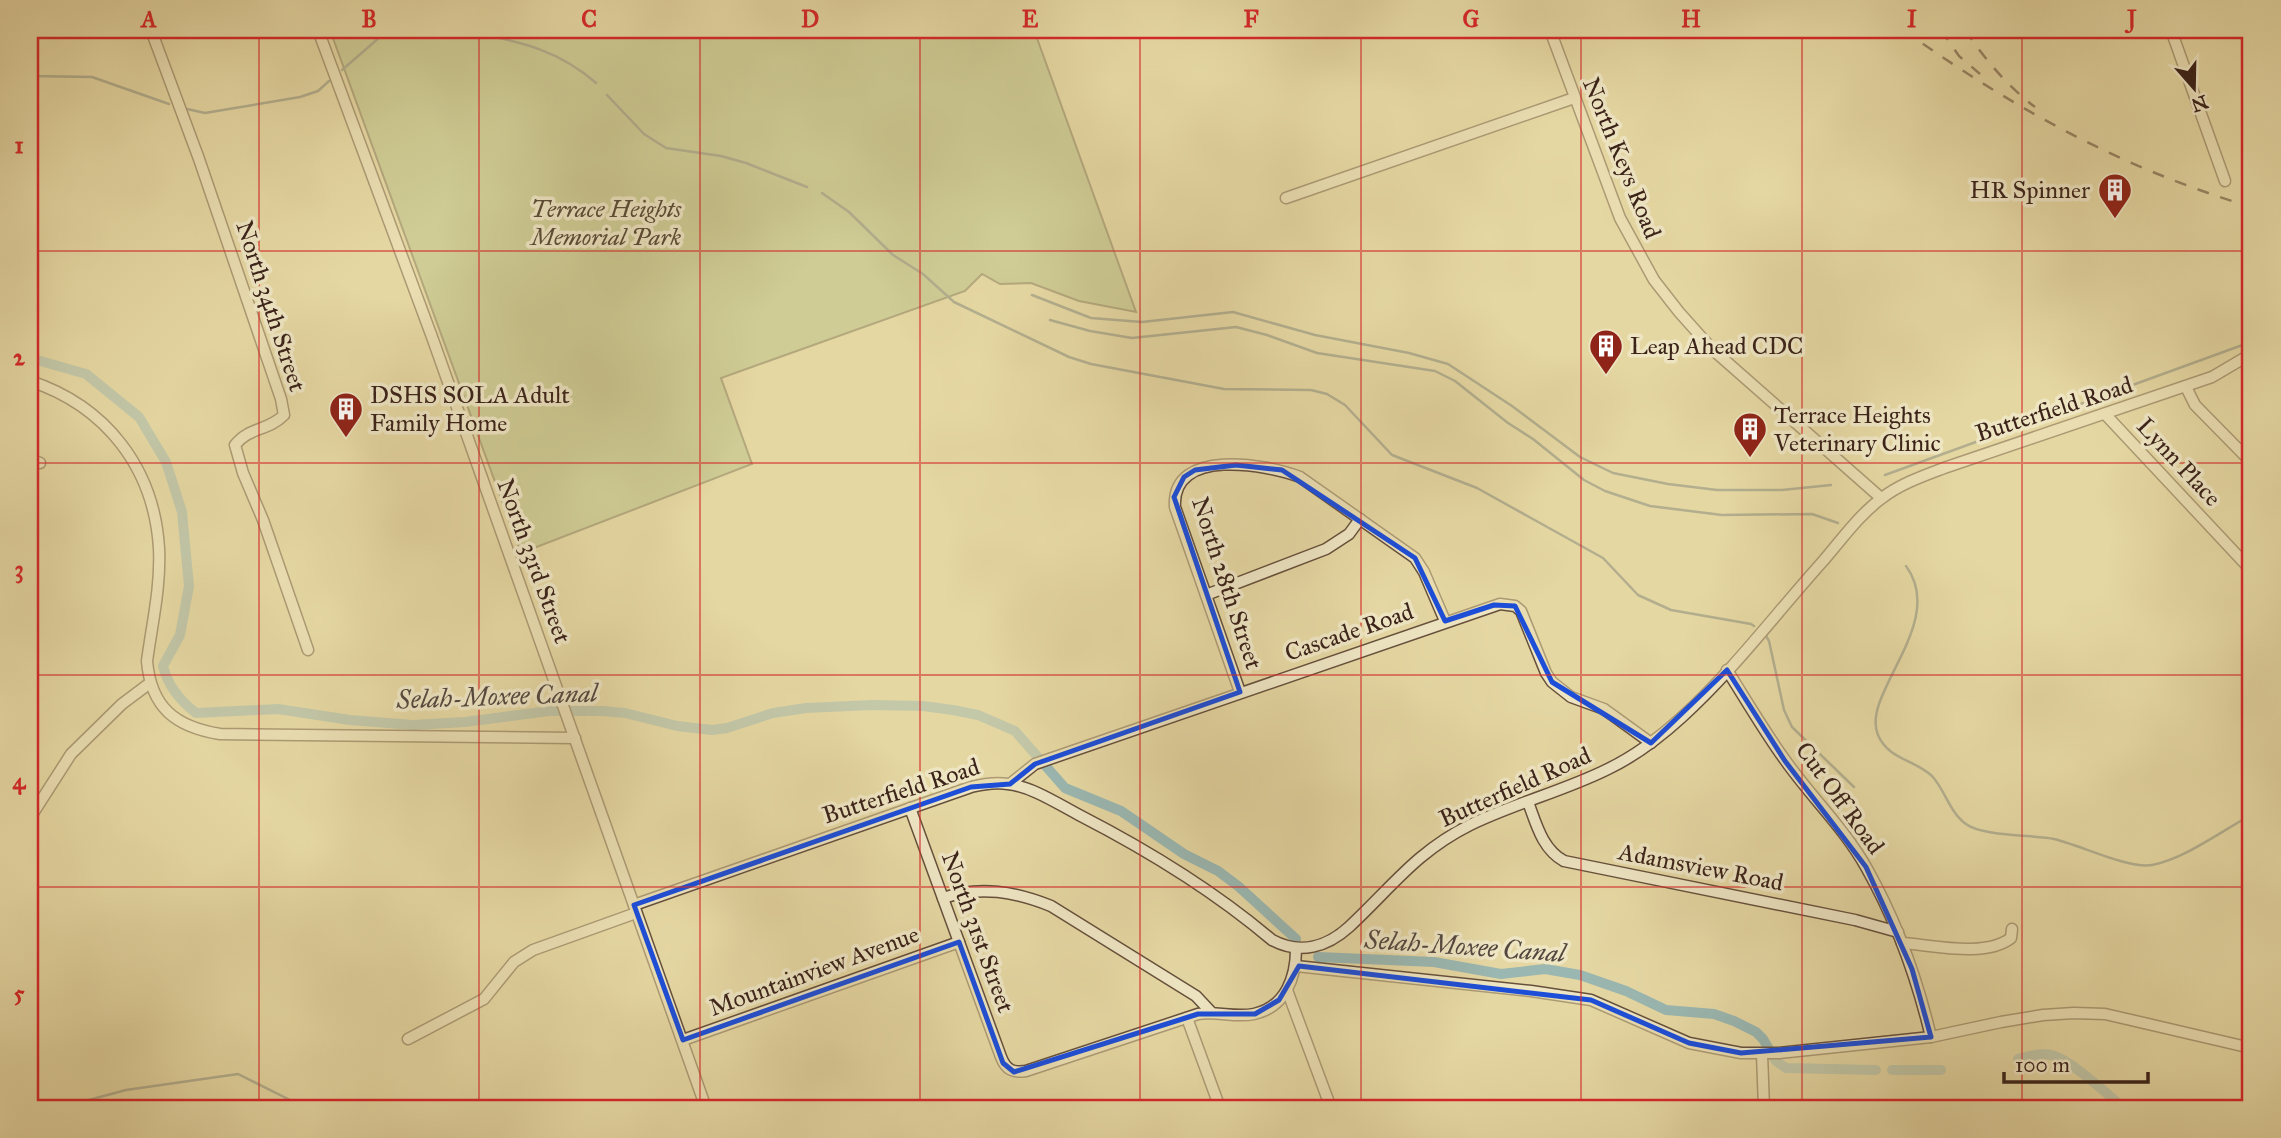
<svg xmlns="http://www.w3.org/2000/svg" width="2281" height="1138" font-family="'IM FELL Great Primer',serif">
<rect width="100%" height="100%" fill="#e5d7a3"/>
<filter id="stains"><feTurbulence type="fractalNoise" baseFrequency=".00286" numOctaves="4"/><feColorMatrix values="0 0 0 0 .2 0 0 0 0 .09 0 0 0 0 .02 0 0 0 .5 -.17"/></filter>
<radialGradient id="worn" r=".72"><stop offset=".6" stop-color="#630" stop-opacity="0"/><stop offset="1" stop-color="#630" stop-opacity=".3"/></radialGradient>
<polygon fill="#b4be86" stroke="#787050" stroke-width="2" points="330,30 1034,30 1136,312 1079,301 1031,283 1000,284 982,274 965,291 721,378 752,464 521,553"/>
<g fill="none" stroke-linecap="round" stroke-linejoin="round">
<g stroke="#747c75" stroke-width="2.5">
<path d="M 463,30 C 514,41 555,47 596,83"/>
<polyline points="342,70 388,30"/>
<polyline points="30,76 92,77 169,104"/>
<polyline points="607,95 644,134 666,148 721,156 746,163 807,187"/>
<polyline points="187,109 205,113 300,97 318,91 329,81"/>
<polyline points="822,193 849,212 893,255 923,274 954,302 1069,357 1091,364 1224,389 1311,390 1327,394 1345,405 1392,455 1477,488 1603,558 1638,595 1671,610 1751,624 1754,626"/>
<polyline points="1032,295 1091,318 1142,322 1233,312 1315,335 1409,353 1448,364 1512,406 1580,457 1613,473 1668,484 1717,490 1782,490 1831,485"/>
<polyline points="1050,320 1090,331 1132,338 1236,327 1267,335 1317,353 1435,371 1455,381 1508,423 1533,439 1584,480 1605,491 1650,506 1722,515 1812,514 1838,523"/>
<polyline points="1885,475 2248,343"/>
<path d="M 1906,566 C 1948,623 1860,694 1878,735 C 1888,759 1915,760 1932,776 C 1945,790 1950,813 1966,824 C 1981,836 2033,835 2054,839 C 2080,845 2128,869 2152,865 C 2184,859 2222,831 2251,815"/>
<polyline points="1766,636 1769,641 1784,710 1792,727 1854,787"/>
<polyline points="59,1108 126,1090 238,1074 296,1103 300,1108"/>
</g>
<g stroke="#9ab7b1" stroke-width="10">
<path d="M 30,358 L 86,374 L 139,417 L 166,462 L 182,512 L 189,586 L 180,635 L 163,666 C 168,686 179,700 196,713 L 278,709 L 350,720 L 413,725 L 465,722 L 549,711 L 602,711 L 625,713 L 677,726 L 712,730 L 727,728 L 773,713 L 806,708 L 872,705 L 923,706 L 953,710 L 978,715 L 1015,731 L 1065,788 L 1121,811 L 1184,854 L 1218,871 L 1238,886 L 1296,939"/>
<polyline points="1318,957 1434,962 1501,974 1545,969 1580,975 1626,991 1666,1010 1714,1014 1734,1021 1756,1032 1763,1039 1776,1061 1786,1068 1876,1070"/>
<path d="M 2018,1059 C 2028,1056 2041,1053 2051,1055 C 2069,1058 2109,1096 2124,1108"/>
<polyline points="1892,1070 1941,1070"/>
</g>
<g stroke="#66503c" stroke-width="13">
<g id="street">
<path d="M 151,30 L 199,159 L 281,399 L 284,415 C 268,431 249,427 235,445 L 243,473 L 263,520 L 308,650"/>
<polyline points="318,30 432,337 706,1108"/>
<polyline points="1550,30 1620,218 1654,280 1679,312 1712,349 1881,498"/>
<polyline points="2171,30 2225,181"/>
<polyline points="1286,198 1574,98"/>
<path d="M 30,381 C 106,406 154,468 159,548 C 161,586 152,624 147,661 C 151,708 176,727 220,734 L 575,738"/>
<polyline points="2186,387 2195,405 2251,462"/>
<polyline points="2105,414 2251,570"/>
<polyline points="30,459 40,463"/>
<polyline points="1206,595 1326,549 1349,534 1360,519"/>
<path d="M 1727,670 C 1746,700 1764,731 1785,760 C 1811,797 1844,828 1866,867 C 1896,920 1917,978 1931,1037"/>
<path d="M 1240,692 L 1175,507 C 1171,447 1266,464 1300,477 L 1415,558 L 1424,572 L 1445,621"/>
<polyline points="1010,784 1035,764 1500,604 1515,606 1521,611 1546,673 1552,682 1571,697 1604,709 1651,743"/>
<path d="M 1528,802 C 1536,823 1542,849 1564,861 L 1855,920 L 1898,932"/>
<path d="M 910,808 L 1001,1057 C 1006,1070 1013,1073 1026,1071 L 1198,1014 C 1217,1011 1236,1018 1254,1014 C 1286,1007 1296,977 1296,949"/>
<polyline points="30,818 71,754 122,704 150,683"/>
<path d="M 943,898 C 980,885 1016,892 1051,906 L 1196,996 L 1211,1012"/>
<path d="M 634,905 L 971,787 C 983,784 995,782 1008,784 C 1033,787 1058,804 1081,816 C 1149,851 1213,890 1272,940 C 1300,955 1327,947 1349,927 C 1392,887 1416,852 1470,825 C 1515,803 1564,791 1608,769 C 1635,756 1659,738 1682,717 C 1732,672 1778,611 1824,560 C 1842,539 1860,514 1882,498 C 1900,484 1923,476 1944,468 L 2212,377 L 2251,354"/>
<path d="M 1902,943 C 1933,945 1985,958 2011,938 L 2012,929"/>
<polyline points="1296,966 1531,991 1591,1000 1689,1043 1741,1053 1779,1053 1931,1037 2001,1022 2043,1015 2074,1013 2105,1014 2251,1048"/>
<polyline points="1287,990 1331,1108"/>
<polyline points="1187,1018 1220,1108"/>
<polyline points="408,1039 484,999 514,962 533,950 636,913"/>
<polyline points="683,1040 959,942"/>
<polyline points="1762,1054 1764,1108"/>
</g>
</g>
<use href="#street" stroke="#eee5c3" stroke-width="10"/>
<g stroke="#3b231a" stroke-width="2.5" stroke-dasharray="12 12" stroke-linecap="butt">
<path d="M 1903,30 C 2015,109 2119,167 2251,207"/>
<polyline points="1941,30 1959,56 1980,74"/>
<path d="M 1965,30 C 1985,59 2006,85 2035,107"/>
</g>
</g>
<path d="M0 0H2281V1138H0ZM 1236,465 L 1282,470 L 1415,558 L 1445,621 L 1494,605 L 1515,606 L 1552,682 L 1651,743 L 1727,670 L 1785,761 L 1866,867 L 1912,969 L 1931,1037 L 1741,1053 L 1689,1043 L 1591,1000 L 1299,966 L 1279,1000 L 1255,1014 L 1198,1014 L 1014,1072 L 1003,1063 L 959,942 L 683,1040 L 634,905 L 971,787 L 1010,784 L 1035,764 L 1240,692 L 1174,497 L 1184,477 L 1195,470 Z" fill="#e5d7a3" fill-opacity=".55" fill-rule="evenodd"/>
<path fill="none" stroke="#1d4ed8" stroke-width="5" stroke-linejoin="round" d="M 1236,465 L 1282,470 L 1415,558 L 1445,621 L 1494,605 L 1515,606 L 1552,682 L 1651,743 L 1727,670 L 1785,761 L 1866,867 L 1912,969 L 1931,1037 L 1741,1053 L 1689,1043 L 1591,1000 L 1299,966 L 1279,1000 L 1255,1014 L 1198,1014 L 1014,1072 L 1003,1063 L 959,942 L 683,1040 L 634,905 L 971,787 L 1010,784 L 1035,764 L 1240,692 L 1174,497 L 1184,477 L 1195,470 Z"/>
<path fill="none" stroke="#d62828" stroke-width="2" stroke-opacity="0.55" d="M 259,30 L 259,1108M 479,30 L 479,1108M 700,30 L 700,1108M 920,30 L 920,1108M 1140,30 L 1140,1108M 1361,30 L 1361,1108M 1581,30 L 1581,1108M 1802,30 L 1802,1108M 2022,30 L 2022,1108M 30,251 L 2251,251M 30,463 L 2251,463M 30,675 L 2251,675M 30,887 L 2251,887"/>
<defs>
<g id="building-pin" transform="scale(1.75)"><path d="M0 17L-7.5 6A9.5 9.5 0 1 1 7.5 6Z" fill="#8f2418" stroke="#eee5c3"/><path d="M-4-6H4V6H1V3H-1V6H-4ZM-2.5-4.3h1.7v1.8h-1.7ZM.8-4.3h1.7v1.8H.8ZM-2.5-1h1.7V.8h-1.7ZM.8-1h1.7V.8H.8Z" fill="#fff"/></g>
</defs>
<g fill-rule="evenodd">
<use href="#building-pin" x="2115" y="190"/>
<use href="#building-pin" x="1606" y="346"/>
<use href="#building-pin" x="346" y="409"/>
<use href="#building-pin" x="1750" y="429"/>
</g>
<g text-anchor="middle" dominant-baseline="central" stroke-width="7" stroke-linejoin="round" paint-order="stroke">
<g font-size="24" fill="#3b231a" stroke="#eee5c3">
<text transform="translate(1622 158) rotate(68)">North Keys Road</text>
<text transform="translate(271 306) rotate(72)">North 34th Street</text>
<text transform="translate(2054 409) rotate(-18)">Butterfield Road</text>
<text transform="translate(2179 462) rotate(47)">Lynn Place</text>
<text transform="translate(534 561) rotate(70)">North 33rd Street</text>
<text transform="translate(1227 583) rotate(72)">North 28th Street</text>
<text transform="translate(1349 632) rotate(-19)">Cascade Road</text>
<text transform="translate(1515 787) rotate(-24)">Butterfield Road</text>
<text transform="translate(901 791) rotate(-18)">Butterfield Road</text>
<text transform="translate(1840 798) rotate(54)">Cut Off Road</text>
<text transform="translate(1701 867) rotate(11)">Adamsview Road</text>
<text transform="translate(978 932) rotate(70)">North 31st Street</text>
<text transform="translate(814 971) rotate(-20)">Mountainview Avenue</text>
</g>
<g font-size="24" fill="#3b231a" stroke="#eee5c3" text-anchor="start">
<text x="2090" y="190" text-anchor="end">HR Spinner</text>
<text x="1630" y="346">Leap Ahead CDC</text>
<text x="370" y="395">DSHS SOLA Adult<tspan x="370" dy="28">Family Home</tspan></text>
<text x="1774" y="415">Terrace Heights<tspan x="1774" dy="28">Veterinary Clinic</tspan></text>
</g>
<g font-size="24" font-style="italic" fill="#594a35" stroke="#eee5c3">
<text x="606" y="209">Terrace Heights<tspan x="606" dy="28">Memorial Park</tspan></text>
</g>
<g font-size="26" font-style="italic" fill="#534840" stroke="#eee5c3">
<text transform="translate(497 696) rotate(-2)">Selah-Moxee Canal</text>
<text transform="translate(1465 946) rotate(4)">Selah-Moxee Canal</text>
</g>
</g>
<rect width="2281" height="1138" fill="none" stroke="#e5d7a3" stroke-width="77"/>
<g transform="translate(2194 88) rotate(160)" stroke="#eee5c3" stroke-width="5" paint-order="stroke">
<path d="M0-5L12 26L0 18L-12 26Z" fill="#3b231a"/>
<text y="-10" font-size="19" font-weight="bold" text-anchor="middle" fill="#3b231a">N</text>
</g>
<path d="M2004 1072v10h144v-10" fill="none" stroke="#3b231a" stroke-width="3.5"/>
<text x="2015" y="1072" font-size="21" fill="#3b231a" stroke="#eee5c3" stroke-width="5" paint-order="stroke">100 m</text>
<rect x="38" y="38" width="2204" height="1062" fill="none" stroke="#d62828" stroke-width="2.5"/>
<g font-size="23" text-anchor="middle" font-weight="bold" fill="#d62828">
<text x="149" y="27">A</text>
<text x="369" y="27">B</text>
<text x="589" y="27">C</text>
<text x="810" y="27">D</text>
<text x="1030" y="27">E</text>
<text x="1251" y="27">F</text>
<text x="1471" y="27">G</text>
<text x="1691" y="27">H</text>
<text x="1912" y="27">I</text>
<text x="2132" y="27">J</text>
<text x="19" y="153">1</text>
<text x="19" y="365">2</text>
<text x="19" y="577">3</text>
<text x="19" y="789">4</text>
<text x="19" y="1001">5</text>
</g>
<rect width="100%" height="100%" filter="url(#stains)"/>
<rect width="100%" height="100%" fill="url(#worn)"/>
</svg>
